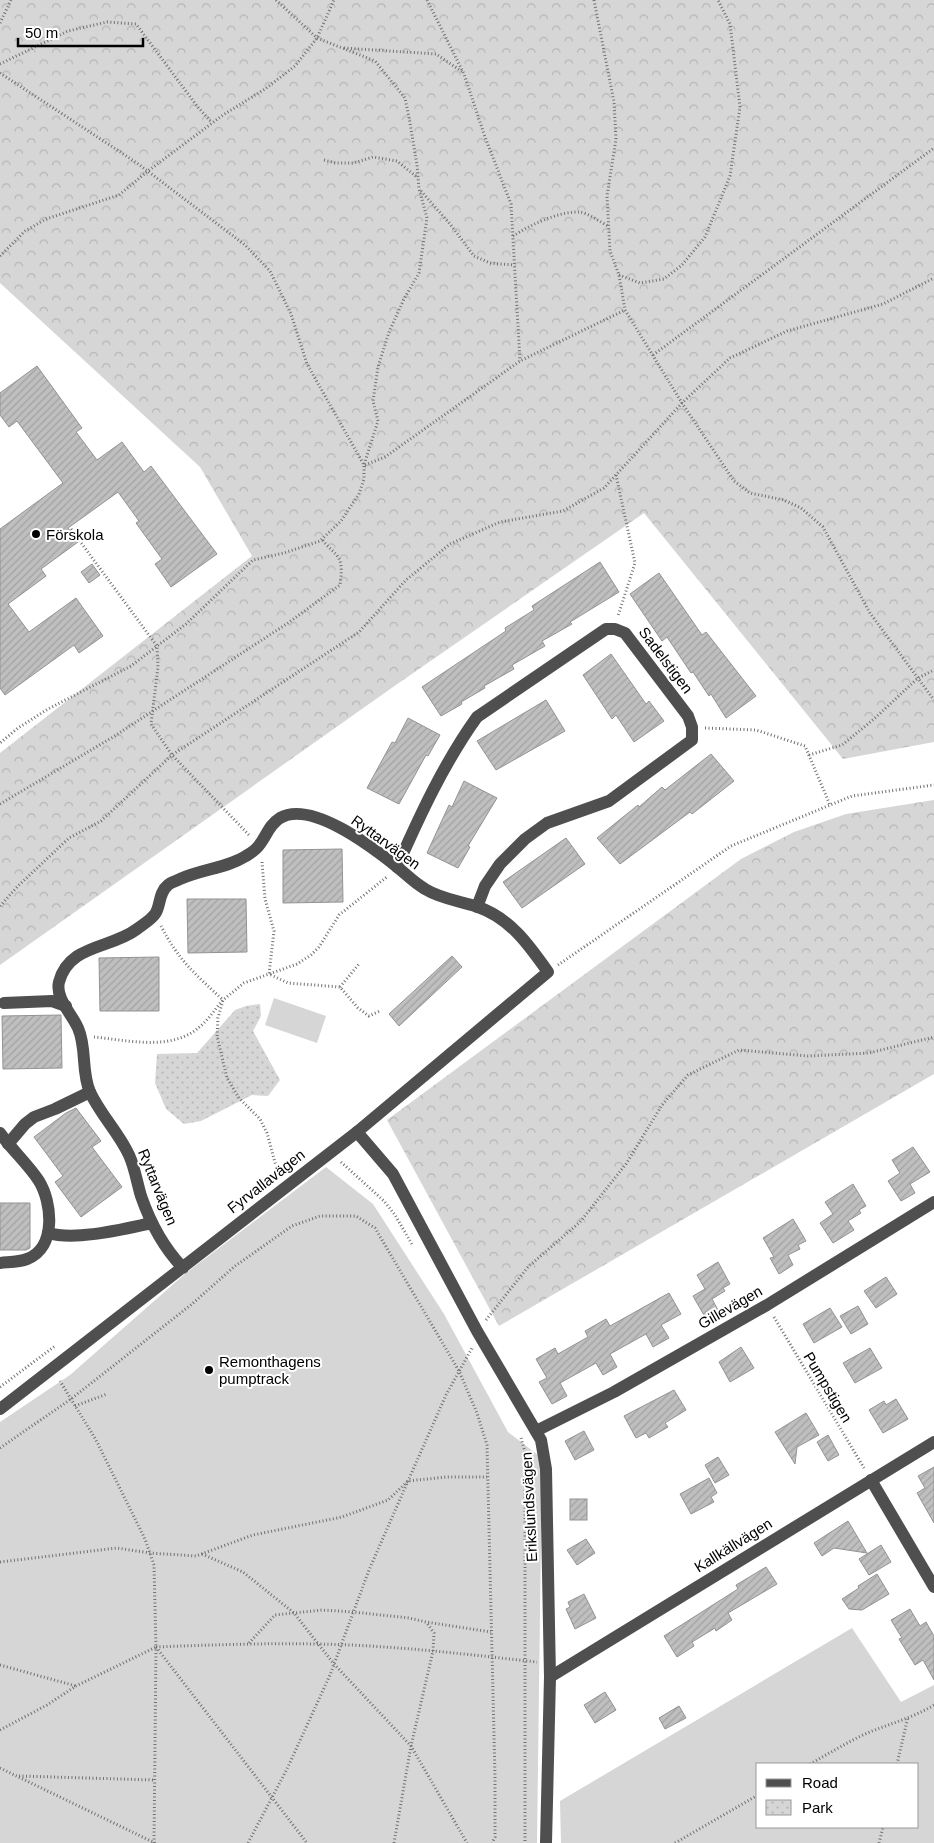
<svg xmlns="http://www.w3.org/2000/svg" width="934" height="1843" font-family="Arial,sans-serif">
<defs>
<pattern id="forest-crowns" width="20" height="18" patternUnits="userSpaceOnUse" patternTransform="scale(1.25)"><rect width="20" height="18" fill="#d6d6d6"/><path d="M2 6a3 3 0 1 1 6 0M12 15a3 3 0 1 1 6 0" fill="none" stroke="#b6b6b6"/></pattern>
<pattern id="park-dots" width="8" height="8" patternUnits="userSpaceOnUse" patternTransform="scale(1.25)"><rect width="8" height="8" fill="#d6d6d6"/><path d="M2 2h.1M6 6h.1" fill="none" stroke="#b6b6b6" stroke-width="1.8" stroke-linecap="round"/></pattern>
<pattern id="building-hatch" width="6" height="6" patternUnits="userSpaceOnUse" patternTransform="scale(1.25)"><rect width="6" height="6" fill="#bfbfbf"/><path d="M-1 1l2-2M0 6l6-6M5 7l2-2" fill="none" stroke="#a2a2a2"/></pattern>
</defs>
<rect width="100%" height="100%" fill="#fff"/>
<g fill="#d6d6d6" fill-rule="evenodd">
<polygon points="274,998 326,1016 317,1043 265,1025"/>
<polygon points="326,1167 373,1204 444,1314 508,1432 542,1458 537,1843 0,1843 0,1422 70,1375 186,1273"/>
<path d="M 852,1628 L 901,1702 L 934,1685 L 934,1843 L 561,1843 L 560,1801 ZM 758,1764 L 918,1764 L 918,1827 L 758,1827 Z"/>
</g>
<g fill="url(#forest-crowns)">
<polygon points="0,0 934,0 934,742 843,759 644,513 393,687 0,965 0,753 252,556 200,467 0,283"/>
<polygon points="934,800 934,1074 499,1326 387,1120 741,859 794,832 846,814"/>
</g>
<polygon fill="url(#park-dots)" points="260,1004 261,1016 253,1031 280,1080 268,1096 252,1095 201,1121 184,1124 166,1109 155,1083 157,1054 197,1053 235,1010 246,1006"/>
<g fill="url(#building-hatch)" stroke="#939393">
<polygon points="37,366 82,428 76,432 97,460 122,442 144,472 151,466 217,554 171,587 155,564 162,559 136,523 139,521 118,492 68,528 78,542 41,569 46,576 8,604 29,632 76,598 103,636 79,653 74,645 5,695 0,688 0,529 63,483 17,421 9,427 0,415 0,393"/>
<polygon points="600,562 619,592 570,622 572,624 542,641 545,646 512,665 514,669 484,686 485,688 461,702 462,704 441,716 422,687 506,631 505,628 534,610 532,606"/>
<polygon points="92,564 100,575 89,583 81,572"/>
<polygon points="659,573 702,635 706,632 756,696 726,718 711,694 709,696 693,672 691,673 667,637 662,641 630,594"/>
<polygon points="611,654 646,704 649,701 664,721 634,742 616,715 612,719 583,675"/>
<polygon points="546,700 565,731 496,770 477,741"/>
<polygon points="408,718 440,735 428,756 426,755 399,804 367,788 392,742 395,743"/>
<polygon points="711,754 734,781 692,814 690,812 620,864 597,838 638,805 639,807 662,787 665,790"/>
<polygon points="464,781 497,798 468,846 470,847 458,868 427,853 449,805 452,807"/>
<polygon points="566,838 585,864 522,908 503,882"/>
<polygon points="342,849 343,902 283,903 283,850"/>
<polygon points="187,899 246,899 247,952 188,953"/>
<polygon points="452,956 462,967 399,1026 389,1014"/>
<polygon points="159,957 159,1011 100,1011 99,958"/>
<polygon points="61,1015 62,1068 3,1069 2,1016"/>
<polygon points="76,1108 101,1141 92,1147 122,1187 81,1217 55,1182 63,1176 34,1137 66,1113"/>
<polygon points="913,1147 930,1172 910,1184 915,1193 901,1201 888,1181 900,1173 892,1160"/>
<polygon points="853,1184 866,1206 859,1210 861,1213 848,1221 854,1230 833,1243 820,1223 833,1214 825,1202"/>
<polygon points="0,1203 30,1203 30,1248 26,1250 0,1250"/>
<polygon points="793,1219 806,1241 798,1245 800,1249 788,1255 793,1265 779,1274 770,1258 774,1257 763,1238"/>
<polygon points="718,1262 730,1284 723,1288 725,1291 712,1299 718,1310 705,1317 693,1296 705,1289 697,1275"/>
<polygon points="886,1277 897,1294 876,1308 864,1291"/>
<polygon points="669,1293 681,1314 661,1325 669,1338 653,1347 646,1334 610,1354 617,1367 603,1375 596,1363 560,1383 567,1396 552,1404 539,1382 547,1378 536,1359 555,1348 558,1354 588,1337 585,1331 606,1319 610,1326"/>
<polygon points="858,1306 868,1324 851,1334 840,1316"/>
<polygon points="830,1308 842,1327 814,1343 803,1324"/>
<polygon points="741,1347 754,1368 730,1382 719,1362"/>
<polygon points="870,1348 882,1368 855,1383 843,1363"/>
<polygon points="674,1390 686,1410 665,1423 668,1427 649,1438 646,1433 636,1438 624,1416"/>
<polygon points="896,1399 908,1419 883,1433 869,1410 884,1401 886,1405"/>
<polygon points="806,1413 819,1435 797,1447 795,1464 775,1432"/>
<polygon points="584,1431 594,1450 575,1460 565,1441"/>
<polygon points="828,1435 839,1455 828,1461 817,1442"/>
<polygon points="718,1457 729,1475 715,1483 705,1465"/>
<polygon points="934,1467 934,1523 917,1493 925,1488 918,1476"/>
<polygon points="709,1478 717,1493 711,1497 714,1502 691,1514 680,1494"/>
<rect x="570" y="1499" width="17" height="21"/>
<polygon points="848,1521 867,1553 834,1548 822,1556 814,1543"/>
<polygon points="586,1539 595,1553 577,1565 567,1550"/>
<polygon points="881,1545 891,1562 869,1575 859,1559"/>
<polygon points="766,1567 777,1584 728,1613 732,1620 716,1631 715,1628 692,1642 694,1646 677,1657 664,1636 738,1589 736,1585"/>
<polygon points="877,1574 889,1594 862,1610 849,1609 842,1599 859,1588 858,1586"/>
<polygon points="584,1594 596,1618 575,1629 566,1609 570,1607 568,1602"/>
<polygon points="910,1609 920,1626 926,1622 934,1636 934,1680 923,1660 915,1665 899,1639 902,1638 891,1620"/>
<polygon points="605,1692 616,1710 595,1723 584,1705"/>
<polygon points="679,1706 686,1718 665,1729 659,1718"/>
</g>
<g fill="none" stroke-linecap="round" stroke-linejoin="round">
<g stroke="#717171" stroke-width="3" stroke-dasharray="1 2.5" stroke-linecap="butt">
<polyline points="276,0 317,38 375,61 405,98 409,117 417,165 419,189 427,218 419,273 404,299 389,332 378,367 373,401 378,421 364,465"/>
<polyline points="427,0 464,74 485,137 511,204 520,361"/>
<polyline points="594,0 614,102 616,139 607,196 610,251 619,275 625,310 682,403 734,481 750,493 784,500 801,508 823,527 870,613 934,700"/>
<polyline points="0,23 11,0"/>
<polyline points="344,48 436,54 464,73"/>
<polyline points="0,64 68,31 107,22 136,24 197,106 212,123"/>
<polyline points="0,73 137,163 245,245 270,271 291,314 307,364 364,465 364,479 359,494 341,521 320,541 284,553 253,560 186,624 131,666 48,709 18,728 0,743"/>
<polyline points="324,160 336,163 354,163 373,157 397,161 418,178"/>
<polyline points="421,191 450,224 474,256 490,263 514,265"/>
<path d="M 513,236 C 530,225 559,211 580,212 C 588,213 600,222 608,226"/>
<polyline points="0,256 25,231 46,219 119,195 148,171 223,115 265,89 295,66 317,38 334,0"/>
<polyline points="619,275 640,283 664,279 682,265 705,237 730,176 740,107 730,24 718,0"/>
<polyline points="653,355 934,148"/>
<polyline points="365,465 385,457 520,361 625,310"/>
<polyline points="616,475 635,563 618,616"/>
<polyline points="71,529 157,646 158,667 151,724 172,755 249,835"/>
<polyline points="705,728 756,730 805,746 830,805"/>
<polyline points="809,755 842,745 874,719 918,678 934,670"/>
<path d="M 0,804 L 113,737 L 288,623 L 340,585 C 341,577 343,564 338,557 C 333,550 327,547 322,539"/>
<polyline points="262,862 265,899 274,931 269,974 288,983 340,987 358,1008 369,1016 380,1011"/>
<polyline points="0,906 18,886 69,838 101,821 172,755 359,632 406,580 450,544 500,522 563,511 604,488 682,403 730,358 787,331 883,304 934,278"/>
<polyline points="558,965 731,846 852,796 934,785"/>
<polyline points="340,987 359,964"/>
<path d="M 94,1037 C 126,1040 169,1051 197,1029 C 207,1022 215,1009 223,1000 C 195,974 179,961 161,926"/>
<polyline points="341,1162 384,1201 395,1215 413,1246"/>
<polyline points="279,1177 267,1133 260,1119 239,1098 227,1078 217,1036 218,1018 223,1000 244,983 297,964 311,955 319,947 339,915 388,876"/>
<polyline points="774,1317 864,1468"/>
<polyline points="486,1320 528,1267 580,1222 626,1164 662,1105 688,1075 739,1050 808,1056 869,1053 934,1037"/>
<polyline points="0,1387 55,1346"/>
<polyline points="75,1406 107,1394"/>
<polyline points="521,1438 525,1452 525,1843"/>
<polyline points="0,1448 71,1399 192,1304 235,1266 292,1226 320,1216 356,1216 375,1228 459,1371 477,1413 487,1445 495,1777 495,1837 492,1843"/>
<polyline points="202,1554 243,1572 294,1613 334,1664 411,1746 467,1843"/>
<polyline points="0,1562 117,1548 150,1553 196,1556 253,1535 342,1517 388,1500 408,1481 446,1477 487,1477"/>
<polyline points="249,1643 275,1615 322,1610 353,1612 409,1618 426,1622 491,1632"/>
<path d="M 156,1647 C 209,1645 263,1643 316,1644 C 390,1645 464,1654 537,1662"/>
<polyline points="156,1647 307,1843"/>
<polyline points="0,1665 76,1686"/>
<polyline points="0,1730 47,1705 76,1686 156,1647 154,1565 145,1539 96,1440 60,1381"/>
<path d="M 810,1764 C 828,1754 846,1743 865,1734 C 888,1724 913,1718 934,1705"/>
<polyline points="897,1764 908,1717"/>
<polyline points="0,1768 155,1843"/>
<polyline points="19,1776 154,1780"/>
<polyline points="154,1843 156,1648"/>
<polyline points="248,1843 287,1769 330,1675 369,1570 408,1481 446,1395 472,1348"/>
<polyline points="394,1843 411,1746 433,1651 434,1633 427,1623"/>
<polyline points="675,1843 758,1795"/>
<polyline points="879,1843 883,1827"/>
</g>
<g stroke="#4f4f4f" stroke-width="12">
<path d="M 397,867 C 420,815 444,763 477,717 L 606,629 L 615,629 L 625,633 L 688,716 L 692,727 L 692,740 L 609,801 L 547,823 L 525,839 L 500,864 L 485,886 L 477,907"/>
<polyline points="4,1003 52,1001 66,1006"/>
<polyline points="357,1132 393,1174 477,1331 541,1440 546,1469 550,1677 546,1843"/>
<path d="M 0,1133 C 12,1150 28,1164 39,1181 C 52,1202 57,1248 27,1259 C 19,1262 8,1262 0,1263"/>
<polyline points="8,1144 25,1124 34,1117 55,1109 90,1092"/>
<path d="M 48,1233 C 76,1241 123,1229 152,1223"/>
<path d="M 0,1409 L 357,1132 L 548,972 C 529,945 510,918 478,907 C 460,901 441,899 425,889 C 413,882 406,874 396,866 C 372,847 311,800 280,818 C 269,825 267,835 260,844 C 257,849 251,853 246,856 C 227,868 202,869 180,879 C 177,881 171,882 168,885 C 158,893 161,906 155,914 C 151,920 142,925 137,929 C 111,949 69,944 59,982 C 55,998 72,1014 78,1028 C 87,1048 81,1072 90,1092 C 100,1114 119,1133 129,1155 C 135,1168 137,1183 141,1196 C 150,1222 164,1248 183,1268"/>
<polyline points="536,1431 614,1392 767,1305 934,1202"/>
<polyline points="871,1480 934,1587"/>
<polyline points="550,1677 934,1442"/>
</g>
</g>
<g fill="#000" stroke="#fff" stroke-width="2">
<circle cx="36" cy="534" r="5"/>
<circle cx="209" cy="1370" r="5"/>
</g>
<g text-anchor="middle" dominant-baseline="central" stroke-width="4" stroke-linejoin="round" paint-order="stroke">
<g font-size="15" fill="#000" stroke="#fff" text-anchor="start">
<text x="46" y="534">Förskola</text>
<text x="219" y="1361">Remonthagens<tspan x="219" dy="17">pumptrack</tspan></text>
</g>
<g font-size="15" fill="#000" stroke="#fff">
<text transform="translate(666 660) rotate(53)">Sadelstigen</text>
<text transform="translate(386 842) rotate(36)">Ryttarvägen</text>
<text transform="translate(266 1181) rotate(-38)">Fyrvallavägen</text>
<text transform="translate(158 1187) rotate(68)">Ryttarvägen</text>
<text transform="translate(730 1307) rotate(-30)">Gillevägen</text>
<text transform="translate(828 1387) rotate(59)">Pumpstigen</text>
<text transform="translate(529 1507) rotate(-93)">Erikslundsvägen</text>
<text transform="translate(733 1545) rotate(-32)">Kallkällvägen</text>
</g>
</g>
<rect x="756" y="1763" width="162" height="65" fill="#ffffff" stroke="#999999"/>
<rect x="766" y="1779" width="25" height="8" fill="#4f4f4f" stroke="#999999"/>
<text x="802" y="1788" font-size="15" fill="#000000">Road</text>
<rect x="766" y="1800" width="25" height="15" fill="url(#park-dots)" stroke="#999999"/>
<text x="802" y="1813" font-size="15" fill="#000000">Park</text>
<path d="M18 38v8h125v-8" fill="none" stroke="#000000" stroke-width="2.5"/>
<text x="25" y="38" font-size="15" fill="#000000" stroke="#ffffff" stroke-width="4" paint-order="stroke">50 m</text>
</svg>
